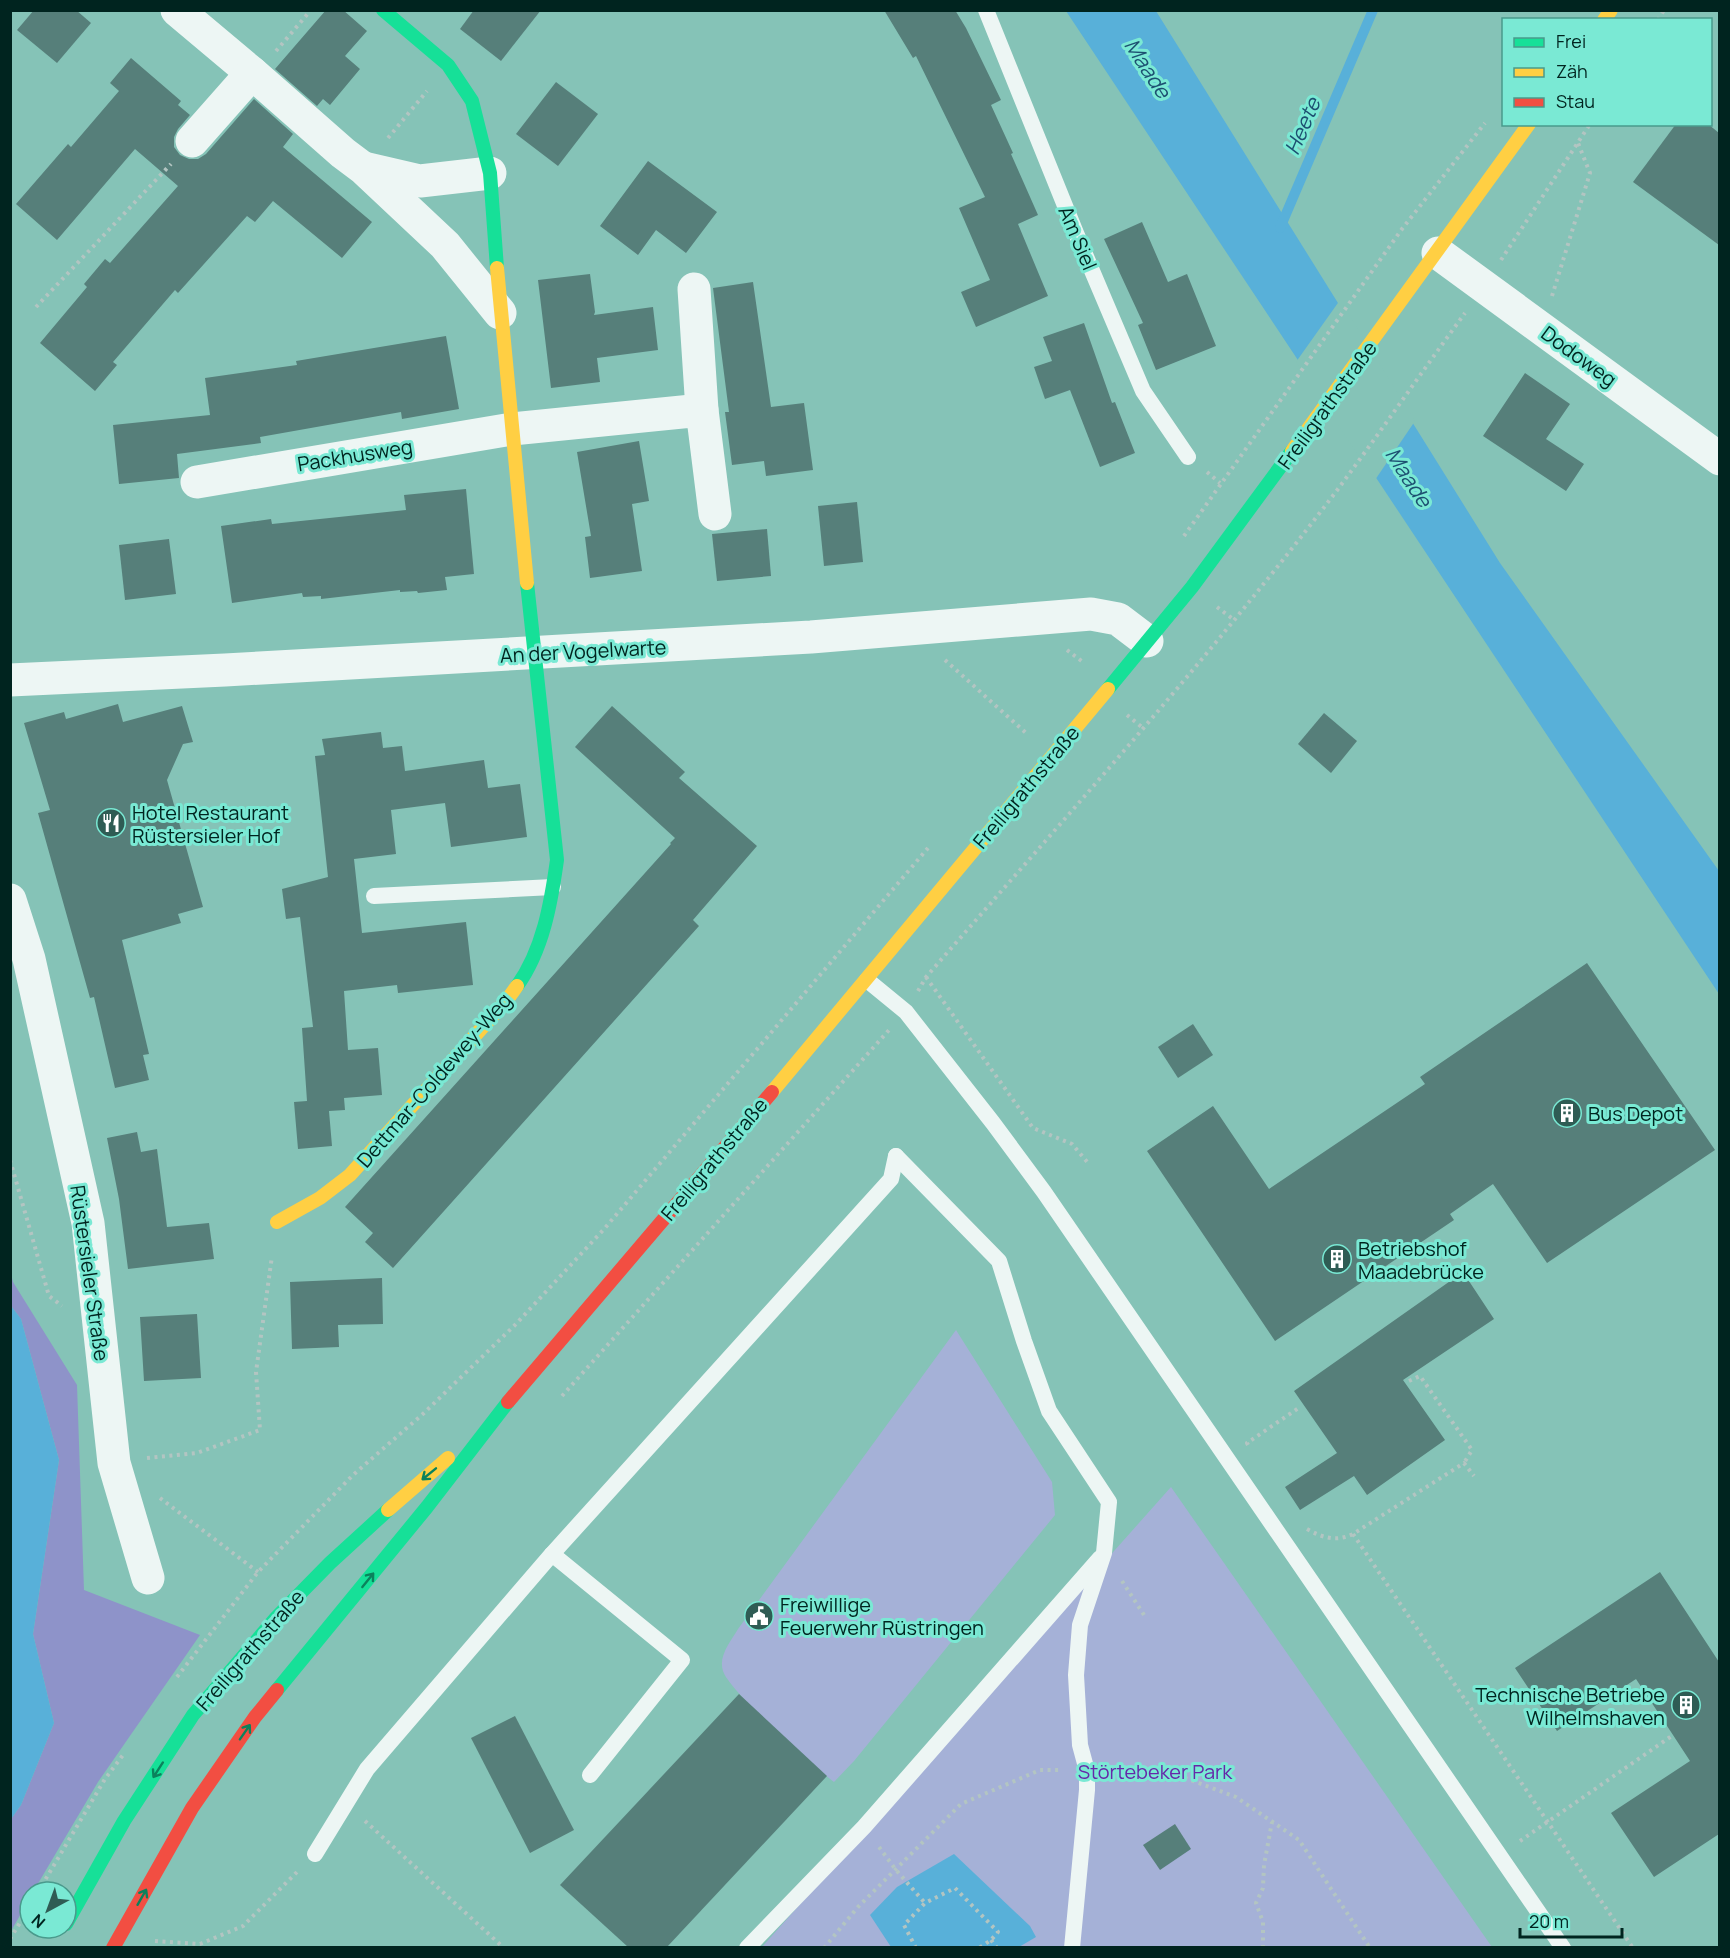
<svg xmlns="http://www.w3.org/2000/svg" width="1730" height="1958" font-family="Manrope,sans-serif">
<rect width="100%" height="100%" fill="#85c3b7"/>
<g fill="#a5b1d7">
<path d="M 956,1330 L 1052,1482 L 1055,1515 L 854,1761 L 834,1782 C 813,1766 730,1692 723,1671 C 718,1656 731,1641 738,1629 Z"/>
<polygon points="1171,1487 1492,1947 761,1948"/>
</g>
<polygon fill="#8e93c9" points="10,1270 13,1282 77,1385 84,1590 200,1635 98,1782 33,1892 30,1892 30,1898 11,1931 11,1819 21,1805 54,1723 33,1634 59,1460 21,1319 11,1306"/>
<g fill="#58b0d9">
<polygon points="1066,11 1156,11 1500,563 1719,871 1719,994"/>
<polygon points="11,1306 21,1319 59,1460 33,1634 54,1723 21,1805 11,1819"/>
<polygon points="954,1854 1030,1926 1036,1937 1019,1947 891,1947 870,1915 897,1887"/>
</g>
<polygon fill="#85c3b7" points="1340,300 1415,421 1375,480 1296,362"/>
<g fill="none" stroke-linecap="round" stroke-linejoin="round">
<polyline stroke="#58b0d9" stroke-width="10" points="1280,228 1373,10"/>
</g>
<g fill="#567f7a">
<polygon points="34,10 76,10 91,23 57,63 17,30"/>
<polygon points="326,10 343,10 367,31 345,56 360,69 330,105 323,99 317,106 275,69"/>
<polygon points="474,10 541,10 501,61 460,29"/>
<polygon points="884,10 955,10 966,28 1001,100 991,105 1013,153 1011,154 1038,215 1018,224 1048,296 976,327 961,292 990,280 959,208 985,197 916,56 913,58"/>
<polygon points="131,58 181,101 178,105 190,115 178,129 174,137 174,147 180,155 189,159 198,159 206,154 254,99 293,134 283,147 372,222 342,258 273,201 255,222 247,216 178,293 175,290 113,362 117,365 95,391 40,343 87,287 84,284 105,259 110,263 178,186 135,149 57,240 16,204 68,144 71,147 119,91 110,83"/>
<polygon points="556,82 598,114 558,166 516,134"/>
<polygon points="1676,124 1708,124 1719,133 1719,245 1633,182"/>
<polygon points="648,161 717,212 686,253 656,230 638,255 600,226"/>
<polygon points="1142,222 1168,282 1187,274 1216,346 1156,370 1138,325 1143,323 1104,239"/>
<polygon points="590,274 595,312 594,315 653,307 658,350 597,358 600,382 551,388 538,280"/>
<polygon points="753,282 771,407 804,403 813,470 766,476 764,461 732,465 725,412 729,412 713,288"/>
<polygon points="1084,323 1112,403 1115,402 1135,453 1100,467 1070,390 1045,399 1034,367 1052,361 1043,337"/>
<polygon points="446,336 459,409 402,419 401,412 260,437 261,443 177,454 179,478 119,484 113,425 210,415 205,378 297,365 296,361"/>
<polygon points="1525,373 1570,404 1546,439 1584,464 1566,491 1483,436"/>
<polygon points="639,441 649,501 632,504 642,571 590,578 585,537 591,536 577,452"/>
<polygon points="466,489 474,574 445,577 447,590 418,593 417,591 400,592 400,590 321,599 321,596 303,597 302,593 232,603 221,526 271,519 272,524 406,510 404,495"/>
<polygon points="857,502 863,562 824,566 818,506"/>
<polygon points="767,529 771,576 717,581 712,534"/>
<polygon points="169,539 176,594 125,600 119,545"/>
<polygon points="118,704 123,722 182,706 193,742 183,744 167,780 203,907 178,914 181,923 122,940 149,1054 143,1055 149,1080 115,1088 94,997 90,998 38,813 50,810 24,723 64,712 66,719"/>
<polygon points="612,706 685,772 679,778 757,846 693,920 699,926 393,1268 365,1242 373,1233 345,1207 671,844 670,843 675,838 575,747"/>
<polygon points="1324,713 1357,741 1331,773 1298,744"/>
<polygon points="381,732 383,748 402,746 405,771 484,760 488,788 520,784 527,837 451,847 445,803 391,810 396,854 354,859 362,933 466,922 473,985 398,993 397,985 344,991 348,1050 378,1048 382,1095 344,1098 345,1110 329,1111 332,1146 298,1149 294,1102 307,1101 302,1028 313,1027 300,917 286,919 282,889 328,877 315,756 325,755 322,739"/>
<polygon points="1587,963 1715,1150 1547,1263 1493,1184 1450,1214 1454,1220 1275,1341 1147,1151 1213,1106 1269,1189 1425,1084 1420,1077"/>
<polygon points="1193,1024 1213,1055 1178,1078 1158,1047"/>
<polygon points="137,1132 141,1152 157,1149 167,1227 209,1223 214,1259 128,1269 119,1199 107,1138"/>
<polygon points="1463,1272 1494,1319 1403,1380 1445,1440 1367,1495 1354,1476 1300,1510 1285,1487 1337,1453 1294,1391"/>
<polygon points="382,1278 383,1324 338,1325 339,1347 292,1349 290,1282"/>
<polygon points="197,1314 201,1378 144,1381 140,1317"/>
<polygon points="1660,1572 1719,1662 1719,1834 1654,1877 1611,1813 1690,1761 1673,1735 1636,1679 1557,1731 1515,1668"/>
<polygon points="739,1694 827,1776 667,1947 628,1947 560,1885"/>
<polygon points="515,1716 574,1830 530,1853 471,1738"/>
<polygon points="1175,1824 1191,1849 1160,1870 1143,1845"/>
</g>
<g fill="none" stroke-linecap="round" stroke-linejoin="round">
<g stroke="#b3c5c2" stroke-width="4" stroke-dasharray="3 4.5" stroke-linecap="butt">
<polyline points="1658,20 1664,10"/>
<polyline points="276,51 311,10"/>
<polyline points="388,138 427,91"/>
<polyline points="1501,260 1590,124"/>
<polyline points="1552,296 1590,173 1578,143"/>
<polyline points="36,307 171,164"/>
<polyline points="1207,472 1220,483"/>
<polyline points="1184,536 1402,229 1485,123"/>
<polyline points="1217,607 1233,619"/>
<polyline points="1067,650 1083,662"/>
<polyline points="945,660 1026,733"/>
<polyline points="1127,715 1143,728"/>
<polyline points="926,977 1033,1128 1072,1144 1088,1163"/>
<path d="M 918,991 L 926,977 C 1065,818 1207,661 1335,493 C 1379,434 1421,373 1465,313"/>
<polyline points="10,1160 49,1296 62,1306"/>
<polyline points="1409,1381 1420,1376 1472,1450 1464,1463"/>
<polyline points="562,1396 889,1030"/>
<polyline points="1248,1445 1247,1443 1300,1407"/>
<polyline points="147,1458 197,1453 260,1430 256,1372 272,1256"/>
<polyline points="160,1498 258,1572"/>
<path d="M 1307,1529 C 1323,1538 1336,1542 1353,1534 L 1464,1463 L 1474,1476"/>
<polyline points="1353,1534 1633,1948"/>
<polyline points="1122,1581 1144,1615"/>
<polyline points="177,1677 258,1572 353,1475 424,1413 515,1325 605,1228 928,848"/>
<polyline points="1111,1770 1164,1770 1236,1797 1299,1840 1370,1948"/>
<polyline points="365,1821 504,1948"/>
<polyline points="1520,1841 1673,1735"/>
<polyline points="879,1847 896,1870 925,1903"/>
<polyline points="38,1892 105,1779 123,1755"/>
<polyline points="10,1939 30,1906"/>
<polyline points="991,1940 997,1948"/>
<polyline points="155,1941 200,1944 243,1926 298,1871"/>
<polyline points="824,1948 858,1907 961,1804 1040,1770 1062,1770"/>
<polyline points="916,1948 904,1925 925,1903 955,1888 998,1932 991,1940 979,1948"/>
<polyline points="1263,1948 1263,1922 1256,1903 1263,1888 1264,1865 1272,1822"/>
</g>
<g stroke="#edf6f4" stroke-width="16">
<polyline points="986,10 1076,233 1143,391 1188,457"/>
<polyline points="374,896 553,887"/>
<polyline points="867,980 906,1012 993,1123 1044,1192 1563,1948"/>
<polyline points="896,1156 999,1261 1024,1341 1049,1411 1109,1502 1104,1553 1080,1625 1076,1675 1080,1745 1087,1771 1087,1790 1072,1948"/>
<polyline points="552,1554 682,1660 590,1775"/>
<polyline points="315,1854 367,1769 552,1554 891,1179 896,1156"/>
<polyline points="747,1948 864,1827 1100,1558"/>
</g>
<g stroke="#edf6f4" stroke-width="33">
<polyline points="177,10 252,73 343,153 363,168 445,245 500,313"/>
<polyline points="192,141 252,73"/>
<polyline points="364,168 420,181 490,173"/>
<polyline points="1438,253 1720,459"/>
<polyline points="694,289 702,410"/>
<polyline points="197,482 512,429 702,410 715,514"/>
<polyline points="10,680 225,670 811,637 1091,614 1118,619 1147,641"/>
<polyline points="10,900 29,959 88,1223 114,1463 148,1578"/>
</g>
<g stroke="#16e098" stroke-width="14">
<polyline points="383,10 448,65 472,101 490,173 497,268"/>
<polyline points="1108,689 1192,587 1292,451"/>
<path d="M 517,986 C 543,950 551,903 557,860 L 527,583"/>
<polyline points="277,1690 427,1507 508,1402"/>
<polyline points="66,1924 124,1821 193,1715 275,1619 330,1563 388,1510"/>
</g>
<g stroke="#ffcf43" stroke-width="14">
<polyline points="1604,20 1611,10"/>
<polyline points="497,268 527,583"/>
<polyline points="1292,451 1529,124"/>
<polyline points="772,1092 1108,689"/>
<polyline points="277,1222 320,1198 350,1175 507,1000 517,986"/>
<polyline points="388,1510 448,1458"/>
</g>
<g stroke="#f24e42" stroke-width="14">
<polyline points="508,1402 772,1092"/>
<polyline points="113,1948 192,1808 255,1717 277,1690"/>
</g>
</g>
<defs><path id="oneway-shaft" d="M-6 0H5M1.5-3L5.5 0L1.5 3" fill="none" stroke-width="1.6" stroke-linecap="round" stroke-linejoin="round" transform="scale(1.5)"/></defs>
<g stroke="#0b825c">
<use href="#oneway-shaft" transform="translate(429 1474) rotate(141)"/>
<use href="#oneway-shaft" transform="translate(368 1580) rotate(-51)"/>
<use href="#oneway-shaft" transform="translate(245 1732) rotate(-55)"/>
<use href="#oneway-shaft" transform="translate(158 1770) rotate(123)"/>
<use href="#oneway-shaft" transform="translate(142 1897) rotate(-60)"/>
</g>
<defs>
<g id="restaurant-disc" transform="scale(1.5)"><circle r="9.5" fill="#2f5c54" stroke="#7ae9d4"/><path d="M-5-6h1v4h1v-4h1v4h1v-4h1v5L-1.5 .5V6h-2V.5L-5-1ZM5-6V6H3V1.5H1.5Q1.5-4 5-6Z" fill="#fff"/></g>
<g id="building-disc" transform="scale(1.5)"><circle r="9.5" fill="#2f5c54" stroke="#7ae9d4"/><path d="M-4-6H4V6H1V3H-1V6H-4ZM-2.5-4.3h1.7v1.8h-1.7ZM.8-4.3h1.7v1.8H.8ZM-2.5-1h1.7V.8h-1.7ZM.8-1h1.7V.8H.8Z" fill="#fff"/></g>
<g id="civic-disc" transform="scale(1.5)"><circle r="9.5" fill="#2f5c54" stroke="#7ae9d4"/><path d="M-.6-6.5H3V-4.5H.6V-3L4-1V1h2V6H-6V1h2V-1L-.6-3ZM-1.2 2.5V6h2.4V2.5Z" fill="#fff"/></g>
</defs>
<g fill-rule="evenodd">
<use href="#restaurant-disc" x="111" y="823"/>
<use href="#building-disc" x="1567" y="1113"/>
<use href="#building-disc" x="1337" y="1259"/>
<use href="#civic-disc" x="759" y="1616"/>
<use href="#building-disc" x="1686" y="1705"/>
</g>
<g text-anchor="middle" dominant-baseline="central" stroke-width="6" stroke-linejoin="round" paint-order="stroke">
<g font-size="20" fill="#00241f" stroke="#7ae9d4">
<text transform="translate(1078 238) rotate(67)">Am Siel</text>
<text transform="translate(1579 356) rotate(36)">Dodoweg</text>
<text transform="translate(1327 405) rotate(-54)">Freiligrathstraße</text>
<text transform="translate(355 455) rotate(-9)">Packhusweg</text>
<text transform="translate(583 651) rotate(-3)">An der Vogelwarte</text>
<text transform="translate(1026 787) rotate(-50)">Freiligrathstraße</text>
<text transform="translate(434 1080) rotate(-49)">Dettmar-Coldewey-Weg</text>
<text transform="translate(714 1159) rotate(-50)">Freiligrathstraße</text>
<text transform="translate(90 1273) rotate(82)">Rüstersieler Straße</text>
<text transform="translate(250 1650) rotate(-49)">Freiligrathstraße</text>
</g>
<g font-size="20" fill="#00241f" stroke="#7ae9d4" text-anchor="start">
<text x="132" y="812">Hotel Restaurant<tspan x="132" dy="23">Rüstersieler Hof</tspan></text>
<text x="1588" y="1113">Bus Depot</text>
<text x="1358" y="1248">Betriebshof<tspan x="1358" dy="23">Maadebrücke</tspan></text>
<text x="780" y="1604">Freiwillige<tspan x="780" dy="23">Feuerwehr Rüstringen</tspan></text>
<text x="1665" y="1694" text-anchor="end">Technische Betriebe<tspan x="1665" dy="23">Wilhelmshaven</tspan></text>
</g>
<g font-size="20" fill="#6628a9" stroke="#7ae9d4">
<text x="1155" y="1771">Störtebeker Park</text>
</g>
<g font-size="21" font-style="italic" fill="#1d5071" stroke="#7ae9d4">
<text transform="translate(1148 68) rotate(57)">Maade</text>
<text transform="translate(1302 126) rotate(-67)">Heete</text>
<text transform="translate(1409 477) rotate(57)">Maade</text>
</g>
</g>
<rect width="1730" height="1958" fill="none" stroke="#00241f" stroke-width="24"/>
<rect x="1502" y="18" width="210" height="108" fill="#7ae9d4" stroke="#499a8c" stroke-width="1.5"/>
<rect x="1514" y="38" width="30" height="9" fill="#16e098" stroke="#499a8c" stroke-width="1.5"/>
<text x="1556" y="48" font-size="18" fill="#00241f">Frei</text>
<rect x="1514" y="68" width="30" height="9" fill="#ffcf43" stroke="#499a8c" stroke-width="1.5"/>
<text x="1556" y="78" font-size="18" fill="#00241f">Zäh</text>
<rect x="1514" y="98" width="30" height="9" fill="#f24e42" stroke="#499a8c" stroke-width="1.5"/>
<text x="1556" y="108" font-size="18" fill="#00241f">Stau</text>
<g transform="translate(48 1910) rotate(221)"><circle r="28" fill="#7ae9d4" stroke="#499a8c" stroke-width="1.5"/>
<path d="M0-4.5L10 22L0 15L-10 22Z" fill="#2f5c54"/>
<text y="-9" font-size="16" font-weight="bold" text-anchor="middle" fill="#00241f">N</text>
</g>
<path d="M1520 1928v9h102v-9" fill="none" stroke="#00241f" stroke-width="3"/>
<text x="1529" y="1928" font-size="18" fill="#00241f" stroke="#7ae9d4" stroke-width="4.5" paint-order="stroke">20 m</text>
</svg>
